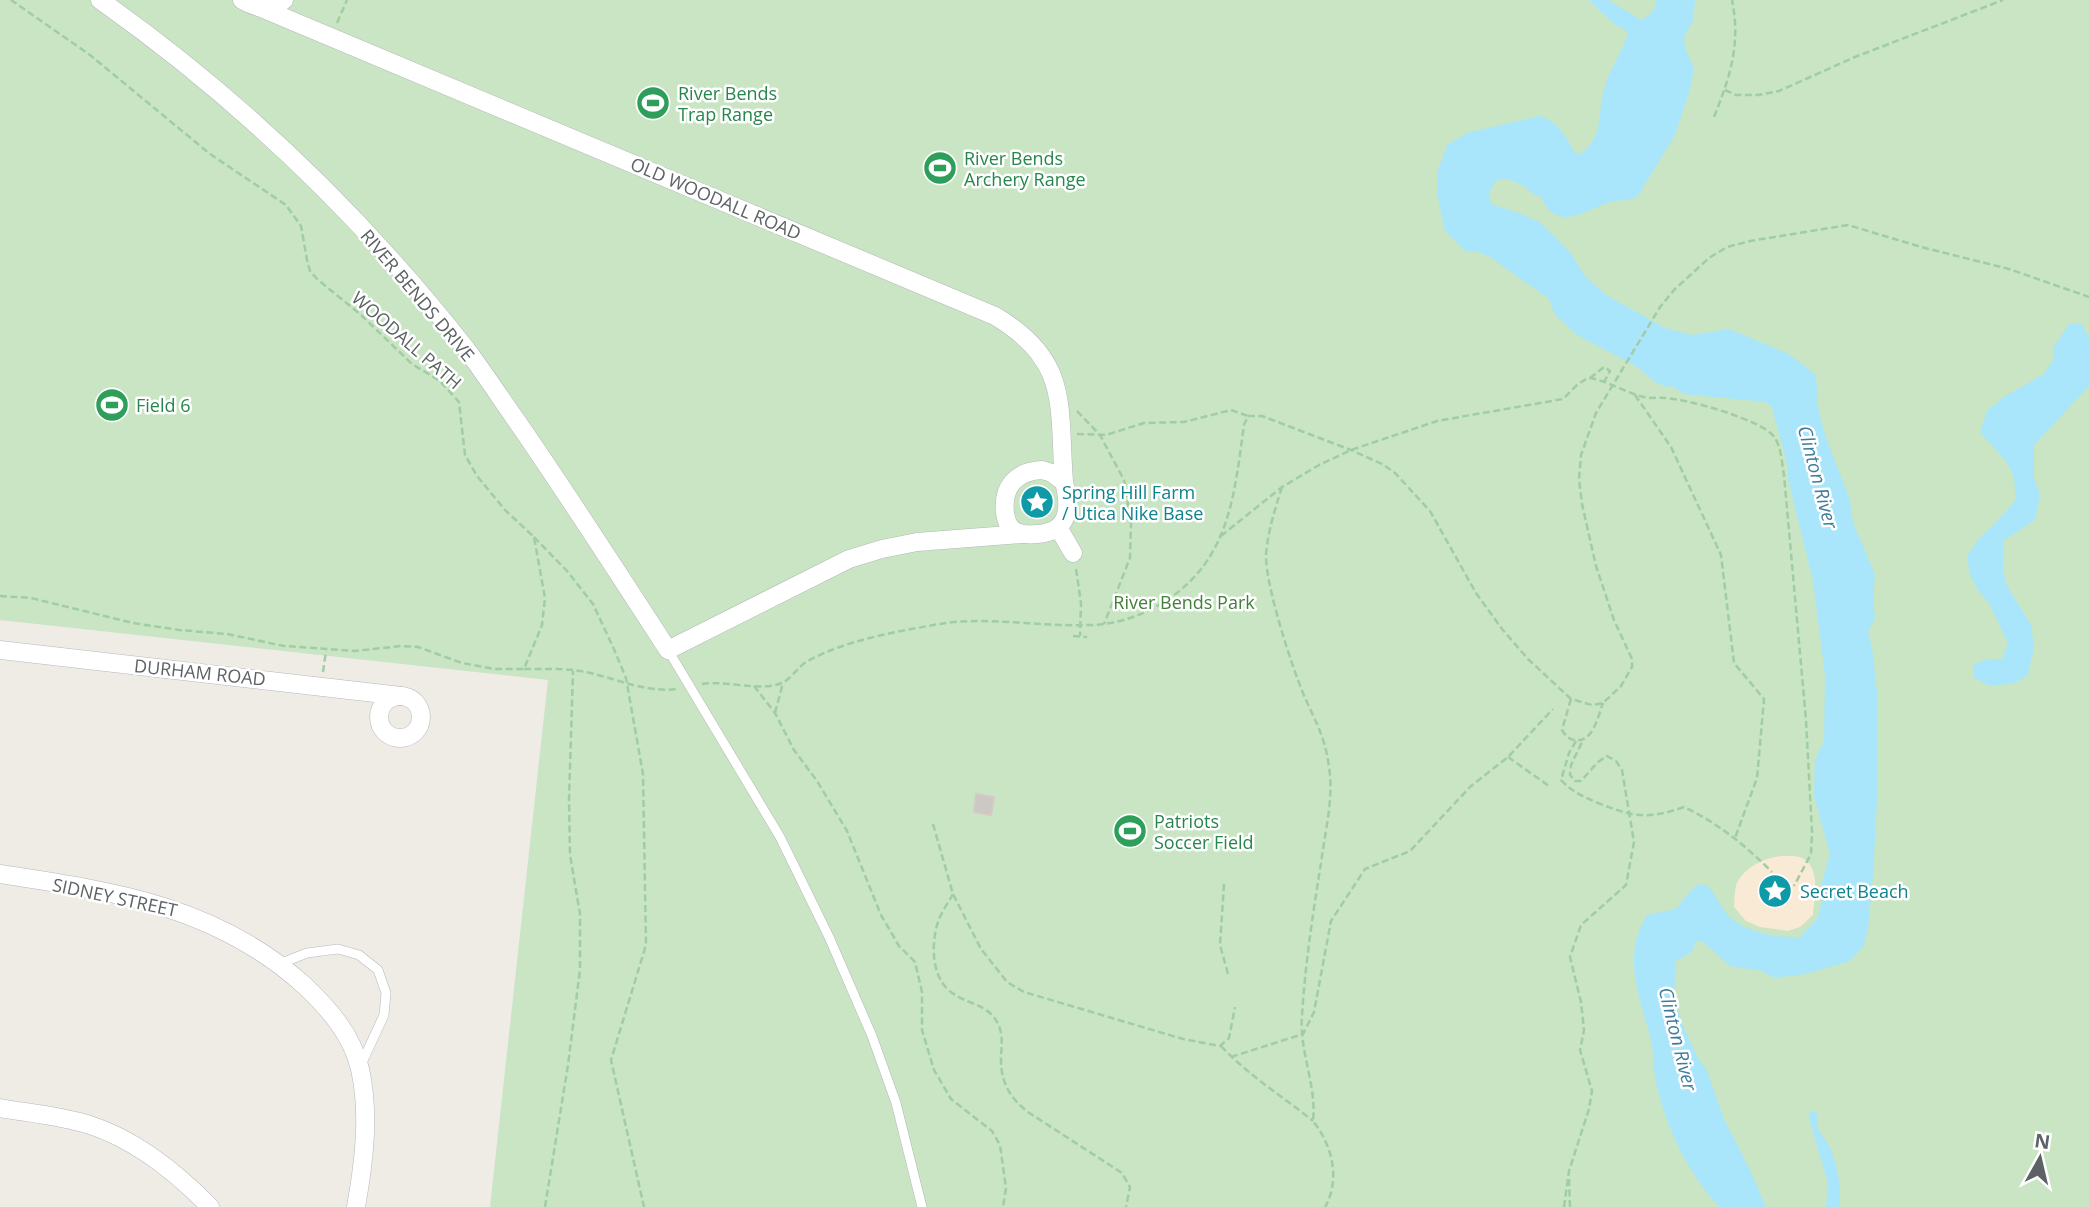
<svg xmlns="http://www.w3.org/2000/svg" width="2089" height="1207" font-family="'Open Sans',sans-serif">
<rect width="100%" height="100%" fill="#efebe5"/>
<polygon fill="#c9e5c3" points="0,0 2089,0 2089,1207 490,1207 548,680 0,620"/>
<path fill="#f9ead6" d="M 1781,856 C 1788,856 1798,855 1804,859 C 1821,870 1814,899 1813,915 L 1800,927 L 1788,931 L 1760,927 L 1746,921 L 1734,907 C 1735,900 1734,889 1737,883 C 1745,866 1765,858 1781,856 Z"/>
<g fill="#a9e6fb">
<path d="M 1589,0 L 1608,0 L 1641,20 C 1650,15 1656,10 1656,0 L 1695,0 L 1693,21 L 1684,37 L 1685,48 L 1694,68 L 1690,90 L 1675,135 L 1637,197 C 1626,202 1620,199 1610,202 C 1582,211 1557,234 1540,195 L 1535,195 C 1523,185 1514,179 1498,179 L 1491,188 L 1489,199 L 1494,205 L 1519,213 L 1541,223 L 1570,252 L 1585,276 L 1606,295 L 1649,319 L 1665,328 L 1692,335 L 1729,329 L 1789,354 L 1816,375 L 1818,407 L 1825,435 L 1849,497 L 1853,522 L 1875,575 L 1873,597 L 1875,618 L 1868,631 L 1872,648 L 1877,692 L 1877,801 L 1873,874 L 1868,929 L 1863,947 L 1850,961 L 1805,974 L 1782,977 L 1772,977 L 1762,971 L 1730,966 L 1702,941 L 1696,941 L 1692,952 L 1676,961 L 1674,997 L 1683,1026 L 1697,1056 L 1707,1071 L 1724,1119 L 1750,1170 L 1766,1207 L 1719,1207 C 1687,1171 1667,1130 1656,1083 C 1653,1069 1654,1054 1651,1040 C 1640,996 1621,958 1647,915 L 1676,909 L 1691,890 L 1698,884 L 1708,886 C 1717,896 1721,909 1731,918 C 1748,933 1778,938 1800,937 L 1817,919 L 1821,906 L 1822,882 L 1830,854 L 1814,796 L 1815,760 L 1824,741 L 1825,676 L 1813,581 L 1788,479 C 1788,454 1777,432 1772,407 L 1765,402 L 1684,394 L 1672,386 L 1666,387 L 1652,380 L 1639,368 L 1577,335 L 1555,315 L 1549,299 L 1490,257 L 1478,252 L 1465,251 L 1445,231 L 1437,194 L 1437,173 L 1447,145 L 1467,133 L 1539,116 C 1557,120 1567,138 1575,153 L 1580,154 C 1606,137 1596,109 1606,83 C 1612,66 1623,51 1628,32 L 1613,23 Z"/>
<path d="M 2081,323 L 2089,338 L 2089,386 L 2034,445 L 2034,477 L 2040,496 L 2035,520 L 2004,540 L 2003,569 L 2006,584 L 2031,625 L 2034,647 L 2028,675 L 2015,683 L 1990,686 L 1974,678 L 1974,664 L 1988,659 L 2002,659 L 2008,643 L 1990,605 L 1978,590 L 1970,575 L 1967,556 C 1980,533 2001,520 2016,499 C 2015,491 2015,482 2013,475 C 2007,458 1991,446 1980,432 L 1987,411 L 2002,398 L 2044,374 L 2053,360 L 2053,348 L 2069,324 Z"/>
<path d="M 1813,1110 L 1817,1114 C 1816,1135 1824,1134 1831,1150 C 1838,1167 1842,1190 1839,1207 L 1826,1207 L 1828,1183 L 1808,1115 Z"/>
</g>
<polygon fill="#ccc8c4" stroke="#d3cbc4" stroke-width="2" points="976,794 994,797 991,815 974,812"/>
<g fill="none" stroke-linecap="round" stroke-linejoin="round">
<g stroke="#b5b8bb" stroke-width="10">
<g id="lane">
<polyline points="668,650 780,837 829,937 872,1036 896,1103 922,1207"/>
<polyline points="279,964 307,953 338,949 359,955 378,970 386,993 384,1015 360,1067"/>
</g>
</g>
<g stroke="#b5b8bb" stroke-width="19">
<g id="street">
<path d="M 100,0 C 240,99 361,215 467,350 C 484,373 500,397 516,420 C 568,495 618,573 668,650 L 849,559 L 882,549 L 917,542 L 1022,534"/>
<path d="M 242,0 C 256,8 271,12 284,0"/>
<path d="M 259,7 L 995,316 C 1071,361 1058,406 1064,482"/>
<path d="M 1042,470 L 1052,473 L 1064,482 C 1071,509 1069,532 1037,534 C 1028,535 1018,535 1011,528 C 1007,524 1006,519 1005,513 C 1002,487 1016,471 1042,470 Z"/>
<polyline points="1059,529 1073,553"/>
<polyline points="0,650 401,696"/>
<circle cx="400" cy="717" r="21"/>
<path d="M 0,874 C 113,891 217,906 305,986 C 330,1010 352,1035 360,1069 C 370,1114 364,1162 356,1207"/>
<path d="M 0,1108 C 29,1113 62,1116 90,1125 C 136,1140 177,1173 210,1207"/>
</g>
</g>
<g stroke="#a1cda4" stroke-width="2.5" stroke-dasharray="7 3.5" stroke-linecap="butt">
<polyline points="337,23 347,0"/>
<polyline points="1725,90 1736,95 1758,95 1779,91 1855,57 2003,0"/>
<path d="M 1714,117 C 1730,77 1741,44 1732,0"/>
<polyline points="1590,378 1604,367 1610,371 1604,382"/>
<polyline points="1635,395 1671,447 1721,555 1734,663 1764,699 1757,778 1735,838"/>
<polyline points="1077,411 1100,435 1124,480 1131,523 1130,558 1104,624"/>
<polyline points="1077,434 1106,435 1144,423 1184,422 1231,410 1248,416"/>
<path d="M 1282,487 C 1275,509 1268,531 1266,554 C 1265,584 1291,664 1303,693 C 1315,721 1325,736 1329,767 C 1334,798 1325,832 1321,863 C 1313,913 1305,965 1302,1016 C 1299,1051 1317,1086 1313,1121 C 1332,1145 1341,1179 1325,1207"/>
<path d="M 1221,536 L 1282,487 L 1319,465 L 1351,450 L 1437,421 L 1563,399 L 1578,384 L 1588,378 C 1604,379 1626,393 1644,397 C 1651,399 1658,397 1665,398 C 1687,399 1764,420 1775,438 C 1781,447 1782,464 1784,475 L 1806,720 L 1812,832 L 1811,854 L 1794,886"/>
<polyline points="534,537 568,572 593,604 613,647 626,678 643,774 646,945 611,1060 644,1207"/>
<polyline points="1076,569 1081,603 1080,636"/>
<polyline points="0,596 31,598 133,623 179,630 227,634 284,646 354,651 401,646 418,647 462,663 495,669 524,669 542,625 545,598 534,537 505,510 477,476 465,455 459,402 440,381 412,364 360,314 317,279 310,271 307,260 301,226 286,205 210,154 90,55 11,0"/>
<polyline points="1073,636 1087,637"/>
<path d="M 524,669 C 545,669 565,668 586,672 C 618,679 645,693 679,689"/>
<polyline points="323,672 326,651"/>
<path d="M 702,684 C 727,680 759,692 782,683 C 791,679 798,667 806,662 C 845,640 895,632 939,624 C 985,616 1041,627 1088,625 C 1115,625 1141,616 1164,602 C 1230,560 1234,496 1244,425 L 1248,416 L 1262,416 L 1351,450 L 1382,464 L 1395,473 L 1430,511 L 1476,593 L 1502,629 L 1528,659 L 1571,699 L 1592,705 L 1603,703 L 1621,686 L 1632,667 L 1632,659 L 1614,620 L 1596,566 L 1582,504 L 1579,479 L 1581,455 L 1596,413 L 1660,307 L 1674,290 L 1709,258 L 1727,247 L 1750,241 L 1848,225 L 1921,247 L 2009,269 L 2089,297"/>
<polyline points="754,686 775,713 794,750 817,781 847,831 881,915 899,946 915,962 922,992 922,1030 934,1070 951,1099 992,1131 1000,1145 1006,1188 1003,1207"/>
<path d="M 1571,699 L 1562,730 C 1565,735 1568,739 1574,740 C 1593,744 1598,716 1603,703"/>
<polyline points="775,713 783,683"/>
<path d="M 1576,741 L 1569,753 L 1561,780 C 1572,792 1584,797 1598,803 C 1634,817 1646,820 1684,807 C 1718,823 1746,846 1772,872"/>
<polyline points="1508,757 1549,786"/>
<polyline points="933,824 953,894 981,949 1007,982 1024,992 1183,1039 1220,1046 1229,1038 1235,1007"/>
<polyline points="1224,884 1220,945 1228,974"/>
<path d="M 953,894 C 948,903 941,913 938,922 C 931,944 931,977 951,992 C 967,1005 988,1003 998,1024 C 1004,1036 1001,1047 1001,1061 C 1001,1084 1012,1101 1031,1114 L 1122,1173 L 1130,1187 L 1126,1207"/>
<path d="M 1221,1046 C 1248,1075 1282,1096 1313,1121"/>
<polyline points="1231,1057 1303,1034 1314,1012 1331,921 1365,869 1410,851 1471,786 1508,757 1553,709"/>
<polyline points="1569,1179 1570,1207"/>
<polyline points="545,1207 568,1065 580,970 580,914 570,855 569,799 573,671"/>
<polyline points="1564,1207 1569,1171 1589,1109 1592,1091 1580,1050 1584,1030 1581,1002 1570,957 1581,925 1626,885 1634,842 1622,770 1616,761 1607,756 1598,762 1581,781 1575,781 1570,775 1571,765 1583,740"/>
</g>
<use href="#lane" stroke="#fff" stroke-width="9"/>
<use href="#street" stroke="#fff" stroke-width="18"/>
</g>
<defs>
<g id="stadium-disc" transform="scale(1.75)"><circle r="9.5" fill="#2e9e5b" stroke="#fff"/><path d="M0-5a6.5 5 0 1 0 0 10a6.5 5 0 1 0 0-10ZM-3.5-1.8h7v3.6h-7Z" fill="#fff"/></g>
<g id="sight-disc" transform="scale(1.75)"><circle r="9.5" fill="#0f9aa8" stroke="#fff"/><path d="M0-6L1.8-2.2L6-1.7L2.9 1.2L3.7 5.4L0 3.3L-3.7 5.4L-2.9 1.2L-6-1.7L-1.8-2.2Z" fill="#fff"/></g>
</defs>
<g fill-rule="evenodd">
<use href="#stadium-disc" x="653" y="103"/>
<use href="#stadium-disc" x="940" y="168"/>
<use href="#stadium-disc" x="112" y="405"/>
<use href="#sight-disc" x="1037" y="502"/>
<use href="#stadium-disc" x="1130" y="831"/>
<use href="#sight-disc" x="1775" y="891"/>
</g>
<g text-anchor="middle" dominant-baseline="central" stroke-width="5" stroke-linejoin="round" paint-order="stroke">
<g font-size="18" fill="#27864d" stroke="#fff" text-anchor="start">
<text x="678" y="93">River Bends<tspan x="678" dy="21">Trap Range</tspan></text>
<text x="964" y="158">River Bends<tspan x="964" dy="21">Archery Range</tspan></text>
<text x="136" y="405">Field 6</text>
<text x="1154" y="821">Patriots<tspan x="1154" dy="21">Soccer Field</tspan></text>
</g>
<g font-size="18" fill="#5d6265" stroke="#fff">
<text transform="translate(716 198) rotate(23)">OLD WOODALL ROAD</text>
<text transform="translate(418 295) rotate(50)">RIVER BENDS DRIVE</text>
<text transform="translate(407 340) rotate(41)">WOODALL PATH</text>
<text transform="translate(200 672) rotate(6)">DURHAM ROAD</text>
<text transform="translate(115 897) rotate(12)">SIDNEY STREET</text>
</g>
<g font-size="18" fill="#0d838f" stroke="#fff" text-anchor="start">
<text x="1062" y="492">Spring Hill Farm<tspan x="1062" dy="21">/ Utica Nike Base</tspan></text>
<text x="1800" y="891">Secret Beach</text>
</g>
<g font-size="18" fill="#418038" stroke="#fff">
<text x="1184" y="602">River Bends Park</text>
</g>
<g font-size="19" font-style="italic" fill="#407d9b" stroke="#fff">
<text transform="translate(1818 477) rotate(75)">Clinton River</text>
<text transform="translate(1678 1039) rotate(76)">Clinton River</text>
</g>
</g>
<g transform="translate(2040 1158) rotate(8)" stroke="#ffffff" stroke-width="5" paint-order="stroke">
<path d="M0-5L12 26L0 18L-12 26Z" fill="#5d6265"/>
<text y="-10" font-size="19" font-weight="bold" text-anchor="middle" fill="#5d6265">N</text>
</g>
</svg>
